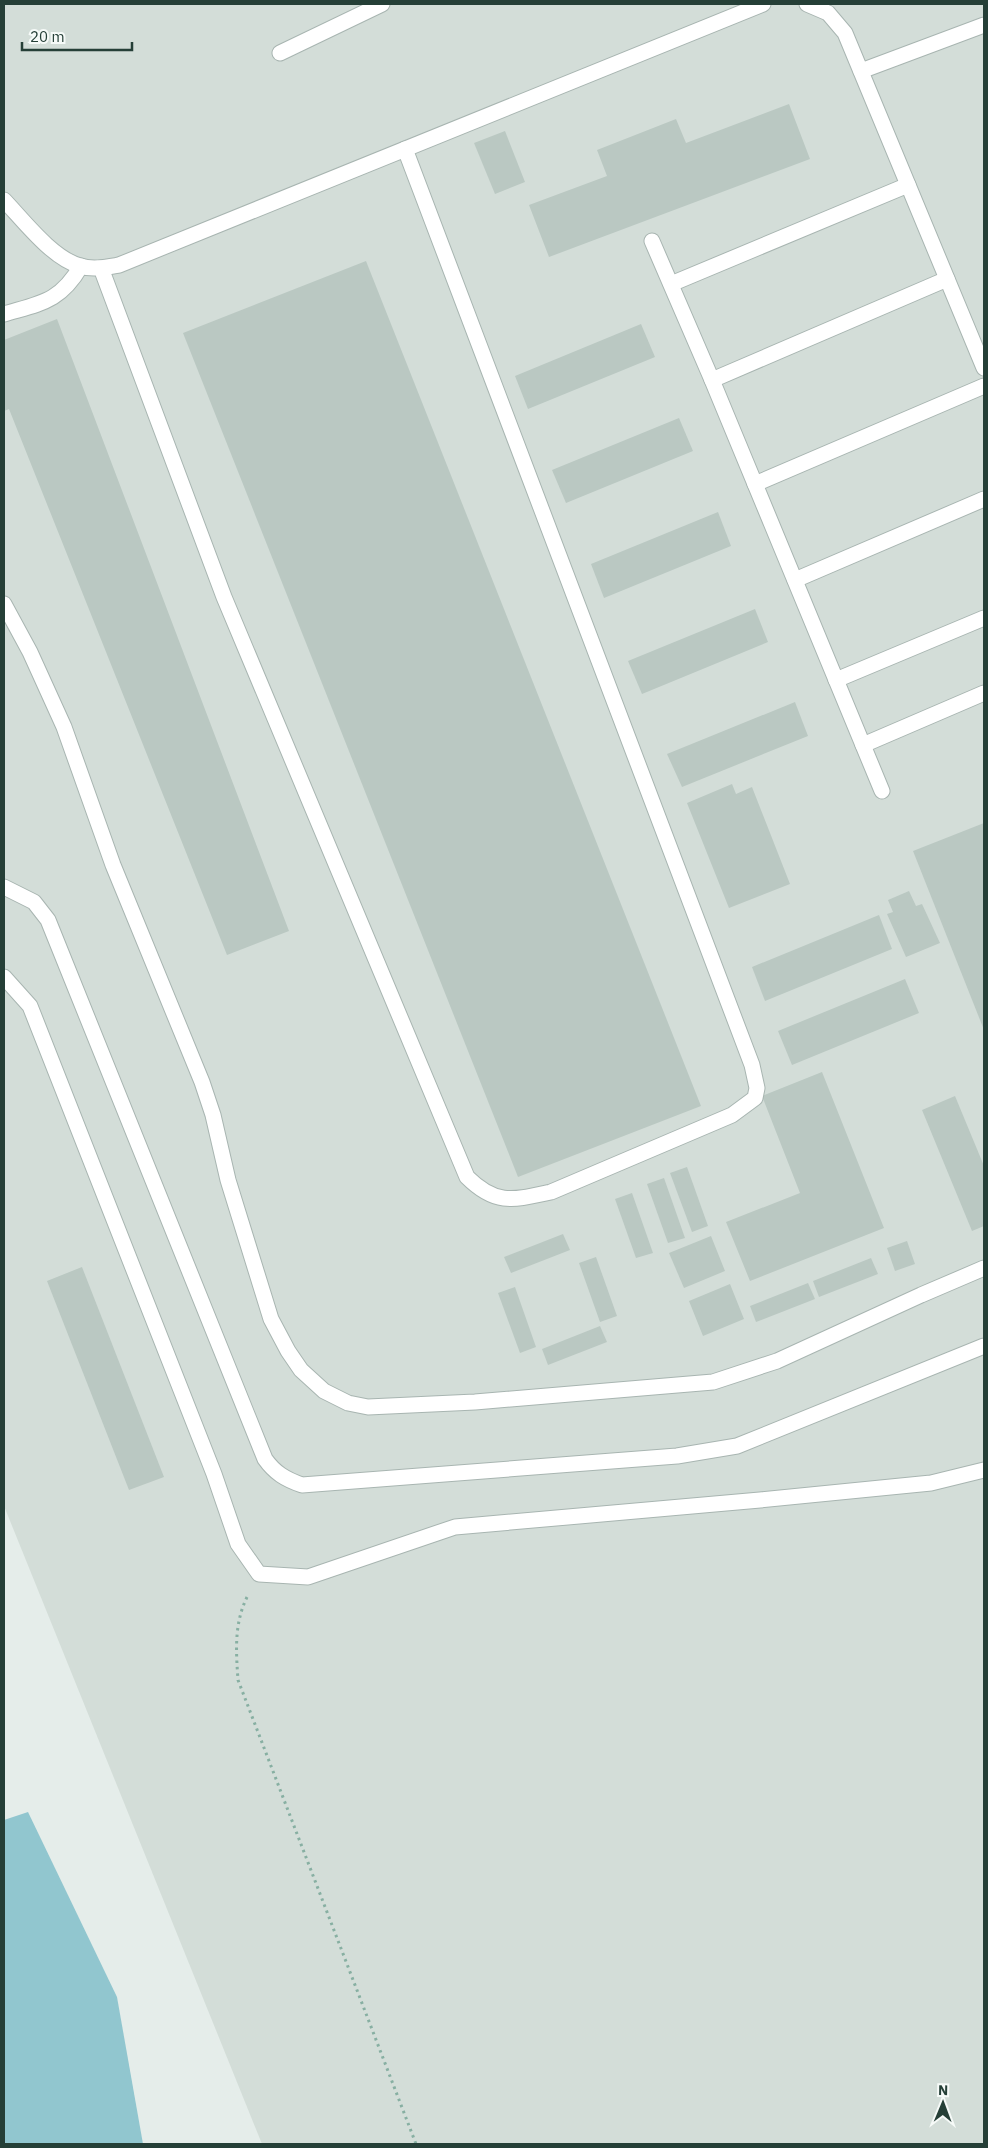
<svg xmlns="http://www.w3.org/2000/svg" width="988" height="2148" font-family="'IBM Plex Sans',sans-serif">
<rect width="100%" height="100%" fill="#e5edea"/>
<polygon fill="#d3ddd8" points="4,4 984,4 984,2144 262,2144 4,1506"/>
<polygon fill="#91c6cf" points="28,1812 117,1997 143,2144 4,2144 4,1820"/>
<g fill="#bac8c2">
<polygon points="789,104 810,159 549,257 529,205 607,176 597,150 676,119 686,143"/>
<polygon points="505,131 525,182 495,194 474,143"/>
<polygon points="366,261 701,1106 518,1177 183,333"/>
<polygon points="57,319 289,931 227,955 9,409 4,411 4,340"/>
<polygon points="641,324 655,357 528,409 515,376"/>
<polygon points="679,418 693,451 566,503 552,470"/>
<polygon points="718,512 731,546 604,598 591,564"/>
<polygon points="755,609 768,642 642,694 628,661"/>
<polygon points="795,702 808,736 682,787 667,754"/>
<polygon points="732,784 736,794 752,787 790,884 729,908 687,803"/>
<polygon points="984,823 984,1030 913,851"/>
<polygon points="909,891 916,906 922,904 940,943 906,957 887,914 893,912 888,900"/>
<polygon points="879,915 892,949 765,1001 752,967"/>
<polygon points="905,979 919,1013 792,1065 778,1031"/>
<polygon points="822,1072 884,1228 750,1281 726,1222 800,1193 762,1096"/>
<polygon points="955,1096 984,1166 984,1226 972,1231 922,1110"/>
<polygon points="687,1167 708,1226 692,1232 670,1173"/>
<polygon points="664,1178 685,1238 668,1243 647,1184"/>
<polygon points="632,1193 653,1253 636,1258 615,1199"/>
<polygon points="563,1234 570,1250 511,1273 504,1257"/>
<polygon points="711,1236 725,1271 684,1288 669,1253"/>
<polygon points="907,1241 915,1264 895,1271 887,1248"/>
<polygon points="596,1257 617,1316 600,1322 579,1263"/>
<polygon points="871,1258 878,1274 819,1297 813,1281"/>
<polygon points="82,1267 164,1477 129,1490 47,1281"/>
<polygon points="808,1283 815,1299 756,1322 750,1306"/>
<polygon points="730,1284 744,1319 703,1336 689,1301"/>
<polygon points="515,1287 536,1347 520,1353 498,1293"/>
<polygon points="600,1326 607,1342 548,1365 542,1349"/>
</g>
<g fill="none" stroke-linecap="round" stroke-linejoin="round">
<g stroke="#a8b5b1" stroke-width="17">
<g id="service">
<polyline points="807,4 828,13 845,33 984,368"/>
<polyline points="280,53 382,4"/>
<polyline points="861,71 984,25"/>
<path d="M 4,200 C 24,221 52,258 80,266 C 93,270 107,267 119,265 L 763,4"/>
<polyline points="652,241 712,380 882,791"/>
<path d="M 101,268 L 224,597 L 467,1177 C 496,1206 514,1200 551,1192 L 732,1115 L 755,1098 L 757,1088 L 752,1065 L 405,149"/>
<polyline points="671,284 908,185"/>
<path d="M 4,314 C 41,303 60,302 81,266"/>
<polyline points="712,380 947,279"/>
<polyline points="755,484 984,386"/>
<polyline points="795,580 984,499"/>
<polyline points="4,604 30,652 64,727 113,865 202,1082 213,1115 228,1180 271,1319 288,1351 301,1370 324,1391 348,1403 368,1407 475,1402 713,1382 777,1361 921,1295 984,1268"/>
<polyline points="836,680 984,618"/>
<polyline points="863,745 984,693"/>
<path d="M 4,887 L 34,902 L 48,920 L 265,1459 C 275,1473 285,1479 302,1485 L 677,1456 L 737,1446 L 984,1346"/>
<polyline points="4,977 30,1006 214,1474 238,1544 259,1574 308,1577 455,1527 760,1500 931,1483 984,1470"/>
</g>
</g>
<path stroke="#87afa2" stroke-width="3" stroke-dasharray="2.5 4" stroke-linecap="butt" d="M 247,1597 C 234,1624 236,1651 238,1680 L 416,2144"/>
<use href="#service" stroke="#fff" stroke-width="15"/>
</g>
<rect width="988" height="2148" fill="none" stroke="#253f37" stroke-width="10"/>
<g transform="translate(943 2103) rotate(1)" stroke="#f6faf8" stroke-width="4" paint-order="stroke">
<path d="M0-4L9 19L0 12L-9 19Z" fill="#253f37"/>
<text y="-8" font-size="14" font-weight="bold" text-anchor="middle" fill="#253f37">N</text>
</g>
<path d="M22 42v8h110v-8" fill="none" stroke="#253f37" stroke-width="2.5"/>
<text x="30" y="42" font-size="15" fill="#253f37" stroke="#f6faf8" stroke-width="4" paint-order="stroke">20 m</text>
</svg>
